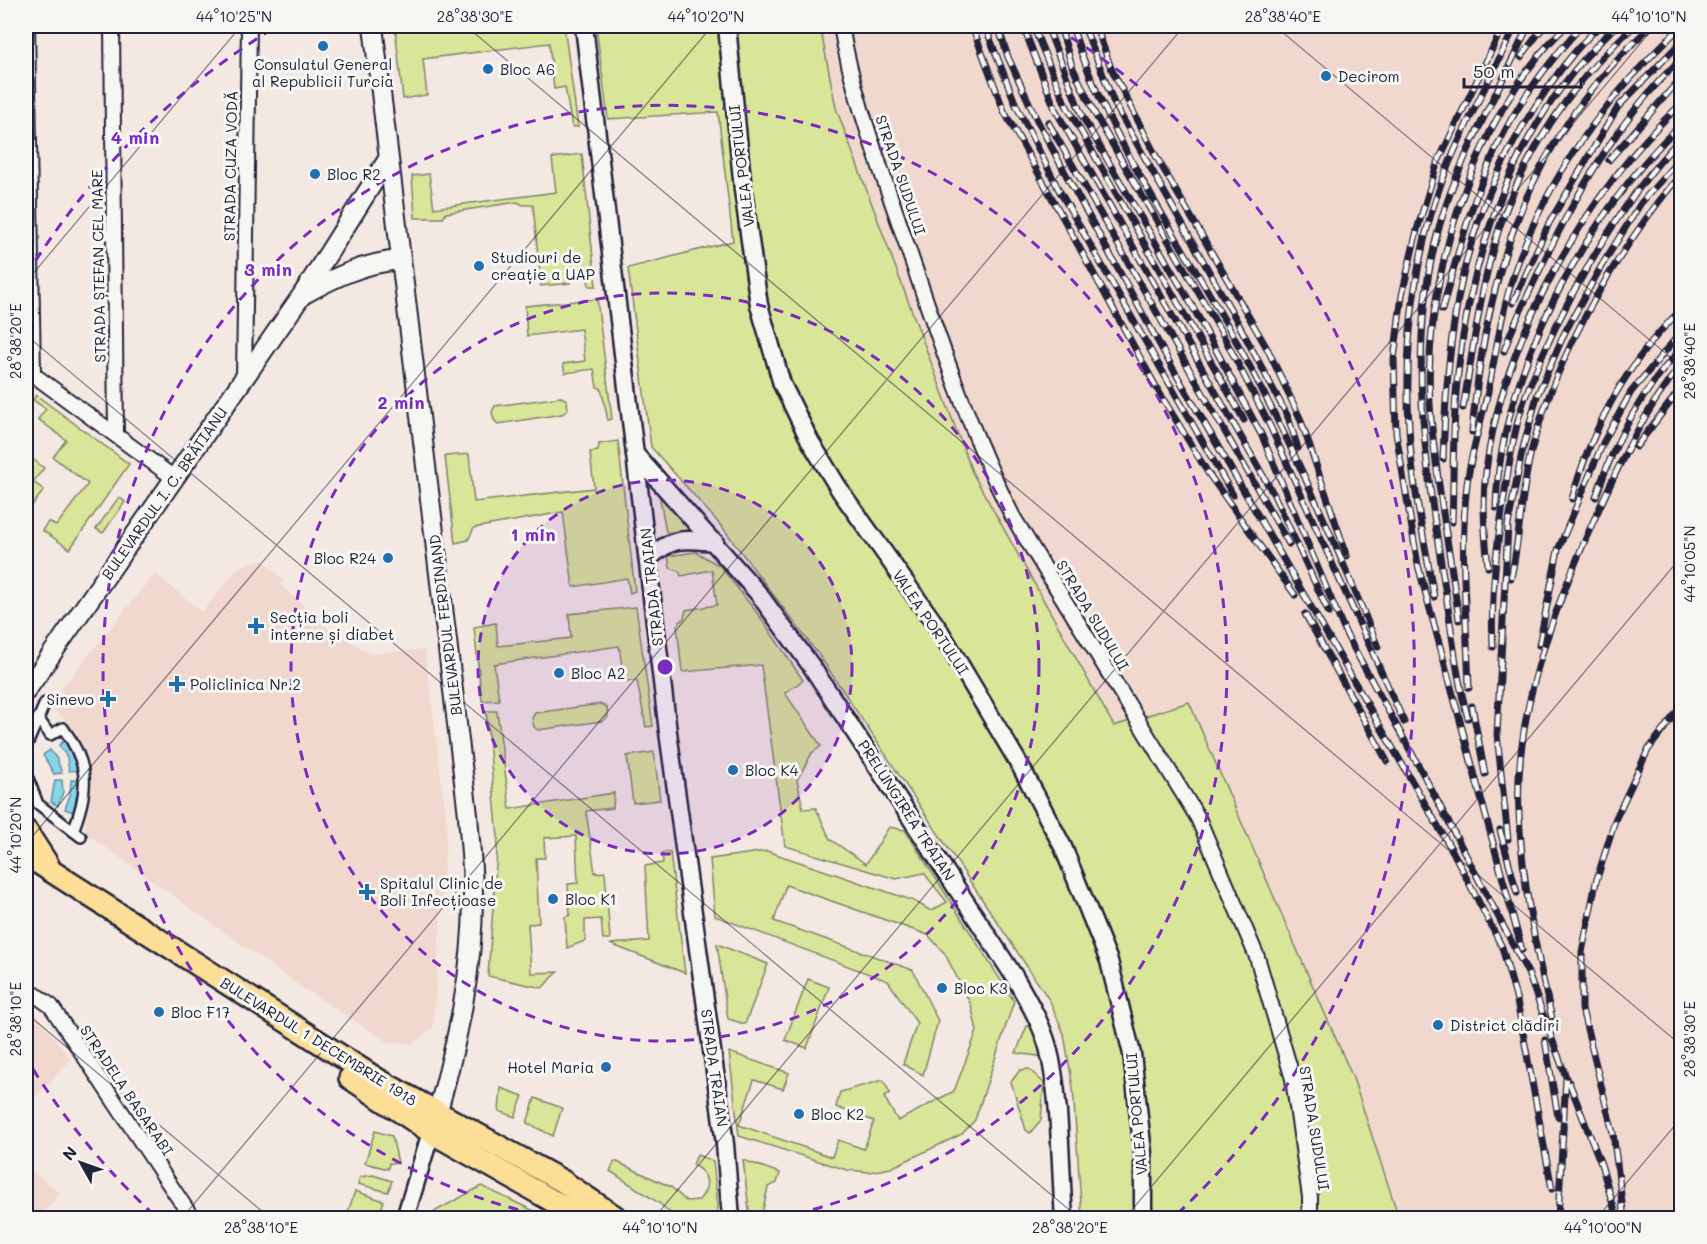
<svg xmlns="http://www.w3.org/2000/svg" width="1707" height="1244" font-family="Mali,sans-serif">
<rect width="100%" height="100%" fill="#f4e8e2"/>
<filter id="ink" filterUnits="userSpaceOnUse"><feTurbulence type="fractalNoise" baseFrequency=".0167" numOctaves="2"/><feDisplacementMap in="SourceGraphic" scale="12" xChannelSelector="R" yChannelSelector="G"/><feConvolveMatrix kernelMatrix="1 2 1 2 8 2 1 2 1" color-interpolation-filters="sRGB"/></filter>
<g filter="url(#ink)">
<g fill="#f1d8ce">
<polygon points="820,26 1681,26 1681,1218 1275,1218 1114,726 972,472 836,108"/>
<polygon points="263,559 284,581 281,585 335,635 337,633 370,654 425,649 447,825 433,1028 412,1044 386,1041 298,985 84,832 92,792 89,760 80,741 66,721 48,705 155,573 202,612 238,568"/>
<polygon points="26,1000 71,1060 26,1107"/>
<polygon points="26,1166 60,1193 40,1218 26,1218"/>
</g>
<g fill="#d9e598" stroke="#7e846a" stroke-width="1.5">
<polygon points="407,26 434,26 435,32 496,26 564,26 578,127 572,127 565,87 554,89 549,43 423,59 427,95 403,99 395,27"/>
<polygon points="596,26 820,26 836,108 972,472 1114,726 1189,702 1353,1078 1399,1218 1082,1218 1073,1088 1064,1034 1050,1001 821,658 723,528 651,447 628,268 733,241 718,112 608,119"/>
<polygon points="582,154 596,286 589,286 587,274 570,275 570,283 541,286 533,205 523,205 517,202 446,213 443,218 415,218 412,176 429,174 434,208 556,192 552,158"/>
<polygon points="597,299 612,419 608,420 601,388 597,387 594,369 565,373 563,364 585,361 581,329 527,336 525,306"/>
<polygon points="36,395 129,464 70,549 42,530 49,521 56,526 88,484 53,457 66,440 38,419 46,409 33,400"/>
<polygon points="561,397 567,400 568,410 562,414 498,424 494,420 492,412 495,406"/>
<polygon points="618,441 635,591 630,593 627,578 573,587 563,512 474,528 468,540 455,543 445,456 469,454 474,502 594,488 590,452 598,451 599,444"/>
<polygon points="29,456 44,468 33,482 44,490 31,507 26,503 28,481 26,479 26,461"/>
<polygon points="659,494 694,530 691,533 666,532"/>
<polygon points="119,497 125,502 103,533 96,529"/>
<polygon points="696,552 720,566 761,618 803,680 785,693 821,746 812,753 797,780 803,809 816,808 830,839 866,864 889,827 905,830 1014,1001 975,1120 962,1134 891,1168 869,1172 847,1170 739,1136 729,1052 789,1073 783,1089 754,1080 739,1125 832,1157 838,1140 864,1149 874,1121 836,1107 840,1092 883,1080 890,1093 884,1097 898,1121 954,1091 977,1031 971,1005 945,954 928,935 786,885 774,921 913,970 938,1021 923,1075 903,1064 917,1023 888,981 715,916 710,859 767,851 914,901 931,911 947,902 924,873 896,879 785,846 761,665 682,672 677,625 684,618 686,610 717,605 712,570 681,576 679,571 670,568 668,556"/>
<polygon points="636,607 653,726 646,727 637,681 624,681 619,646 494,664 499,700 482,701 474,627 496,623 498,646 571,638 569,614"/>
<polygon points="601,704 607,707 608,717 602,721 538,730 534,727 532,718 535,713"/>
<polygon points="486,711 497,711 510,809 614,793 613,808 586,811 595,873 605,872 610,939 603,939 601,919 585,920 585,941 567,948 565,917 570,915 568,884 578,883 576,836 544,838 545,858 536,858 539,923 528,924 531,973 558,972 542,988 488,976 498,838"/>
<polygon points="654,752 660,800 633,803 627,756"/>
<polygon points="670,852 685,973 610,944 649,941 645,866 663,863 662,853"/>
<polygon points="717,944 768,964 745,1024 728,1019"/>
<polygon points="808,979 829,987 807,1048 785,1040"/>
<polygon points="1034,1025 1044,1057 1016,1053 1027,1026"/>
<polygon points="1029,1069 1044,1083 1041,1120 1030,1133 1026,1130 1011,1082 1020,1070"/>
<polygon points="501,1088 523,1096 515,1117 499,1111"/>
<polygon points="535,1098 562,1108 553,1136 527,1123"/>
<polygon points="375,1131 392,1136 398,1163 389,1163 388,1169 365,1163"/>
<path d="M 697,1155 L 713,1161 L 718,1206 L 716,1218 L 676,1218 L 659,1203 L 610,1171 L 615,1161 L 671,1187 L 686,1201 L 699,1200 C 711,1186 709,1174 693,1165 Z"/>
<polygon points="743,1160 780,1173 777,1183 768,1187 761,1218 750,1218"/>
<polygon points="373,1175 392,1181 388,1192 358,1184 360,1177"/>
<polygon points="481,1186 549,1218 432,1218 434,1212"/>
<polygon points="355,1191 384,1201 378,1218 346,1218"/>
</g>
<g fill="#88d5e8" stroke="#5f8da3" stroke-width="1.5">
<polygon points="65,740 70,745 78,770 69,771 67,757 59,745"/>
<polygon points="50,750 57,759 62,773 54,774 43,755"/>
<polygon points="55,780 62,780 63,792 58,806 51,802"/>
<polygon points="71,780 78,780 79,795 73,812 65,809 70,795"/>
</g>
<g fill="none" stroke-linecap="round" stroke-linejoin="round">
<g stroke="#22223b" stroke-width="14">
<g id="pedestrian">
<path d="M 38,718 L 50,735 L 63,728 C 90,764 89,790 73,831"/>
<polyline points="26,747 45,703"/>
<polyline points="26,773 38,804 81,837"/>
</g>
</g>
<g stroke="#22223b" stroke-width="18">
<g id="minor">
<polyline points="27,26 33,374"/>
<polyline points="112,26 116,435"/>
<path d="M 841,26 C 853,96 879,163 902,231 C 935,327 967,426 1013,517 L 1198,818 L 1257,957 L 1293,1079 L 1310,1197 L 1310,1218"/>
<polyline points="27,370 174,478"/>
<polyline points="244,378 249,26"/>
<polyline points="26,988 51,1006 192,1218"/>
</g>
</g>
<g stroke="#22223b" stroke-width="21">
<g id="tertiary">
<polyline points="584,26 668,732 725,1144 731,1218"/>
<polyline points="727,26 743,190 759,305 782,384 810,441 841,492 940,631 1021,767 1063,847 1109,961 1132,1054 1143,1153 1143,1218"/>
<path d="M 635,454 L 758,593 L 812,667 L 1014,976 C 1027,999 1041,1022 1048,1047 C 1061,1098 1060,1165 1064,1218"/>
<path d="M 648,559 C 673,536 683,539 715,542"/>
<polyline points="405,1218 434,1122"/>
</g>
</g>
<g stroke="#22223b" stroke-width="22">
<g id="secondary">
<path d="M 373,26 L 468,815 C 470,843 473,870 473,898 C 473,972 457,1043 437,1114"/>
<path d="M 304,294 C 335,277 364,263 400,260"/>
<polyline points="26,691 302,295 388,159"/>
</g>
</g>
<g stroke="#22223b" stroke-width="26">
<g id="primary">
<polyline points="26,831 48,865"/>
<polyline points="26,855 380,1081 562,1181 617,1218"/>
<polyline points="350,1078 431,1132 583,1218"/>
</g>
</g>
<use href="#pedestrian" stroke="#f6f6f2" stroke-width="9"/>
<use href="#minor" stroke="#f6f6f2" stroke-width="14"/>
<use href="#tertiary" stroke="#f6f6f2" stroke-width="16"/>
<use href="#secondary" stroke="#f6f6f2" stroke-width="18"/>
<use href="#primary" stroke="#fdde96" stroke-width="21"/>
<g stroke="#22223b" stroke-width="7">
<g id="rail">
<polyline points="972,26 1004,111 1159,392 1208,473 1295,595"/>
<polyline points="985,26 1016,105 1059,190 1233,495"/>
<polyline points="998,26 1008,57 1037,120 1070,182 1172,367 1453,852 1502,947 1517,1001 1552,1189"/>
<polyline points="1023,26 1055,109 1274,495 1329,613"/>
<polyline points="1033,26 1065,103 1244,420"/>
<polyline points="1047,26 1082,116 1194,309 1262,436 1346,634 1421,770 1528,973 1566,1077 1558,1218"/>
<polyline points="1060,26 1072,66 1096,116 1223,335 1270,426 1404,722"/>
<path d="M 1072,26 C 1106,135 1175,231 1230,330 C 1287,432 1334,539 1378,647"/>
<polyline points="1084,26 1114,103 1237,321 1288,417 1298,448"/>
<polyline points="1096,26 1111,68 1157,158 1268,350 1300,418 1347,556"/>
<polyline points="1503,26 1437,164 1417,230 1402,295 1394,359 1396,433 1418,565 1522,950"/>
<polyline points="1521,57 1544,26"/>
<polyline points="1048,122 1289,544"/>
<polyline points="1609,160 1682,77"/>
<polyline points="1513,303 1549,223 1618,107 1682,41"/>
<path d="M 1442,310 C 1459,249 1475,186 1506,129 C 1526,91 1553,58 1581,26"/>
<path d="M 1504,351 C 1512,328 1523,306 1533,284 C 1571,203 1616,120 1682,58"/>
<path d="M 1463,408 C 1474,345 1481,280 1502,220 C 1530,145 1575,79 1634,26"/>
<path d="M 1472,432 C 1486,271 1529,137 1651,26"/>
<polyline points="1636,447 1682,387"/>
<path d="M 1443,459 C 1448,326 1460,221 1535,107 C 1554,78 1574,49 1600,26"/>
<path d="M 1596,497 C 1614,442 1642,390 1682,348"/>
<path d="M 1572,499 C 1591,429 1628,360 1682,309"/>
<path d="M 1496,508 C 1499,373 1586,215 1682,123"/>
<path d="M 1452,522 C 1454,473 1452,422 1458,373 C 1472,244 1519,116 1616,26"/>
<path d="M 1488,567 C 1485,535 1482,503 1486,471 C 1502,340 1586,192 1682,103"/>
<path d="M 1511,578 C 1520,537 1521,493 1531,452 C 1557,353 1616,251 1682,173"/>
<path d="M 1434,597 C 1425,543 1411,480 1409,426 C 1404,337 1415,243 1450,161 C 1470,115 1494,71 1515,26"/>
<polyline points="1305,614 1387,761"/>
<path d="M 1459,620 C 1450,553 1437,485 1431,418 C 1419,289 1472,116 1566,26"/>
<polyline points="1539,645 1558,550 1603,443 1631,392 1682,331"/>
<path d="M 1493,647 C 1490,592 1498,538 1506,484 C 1511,453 1516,419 1528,390 C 1560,307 1620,201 1682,137"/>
<path d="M 1469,688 C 1467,621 1459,551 1467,484 C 1471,452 1482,419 1489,387 C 1496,352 1501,315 1512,280 C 1542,183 1608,94 1682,26"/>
<polyline points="1472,706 1485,774"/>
<path d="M 1468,718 C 1456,677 1452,631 1445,588 C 1426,467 1405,345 1440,224 C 1459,157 1500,90 1528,26"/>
<polyline points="1500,830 1517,893"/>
<polyline points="1508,839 1497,734 1508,525 1522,452 1537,396 1565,332 1602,265 1641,203 1682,156"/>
<path d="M 1552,1018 C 1536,951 1522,882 1519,813 C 1514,712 1553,612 1593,522 C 1618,467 1643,411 1682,364"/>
<polyline points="1545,1040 1558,1117"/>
<polyline points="1569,1082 1601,1164 1617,1218"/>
<polyline points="1624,1218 1613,1133 1582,1009 1582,952 1596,882 1615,820 1648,750 1682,705"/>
</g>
</g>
<use href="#rail" stroke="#f6f6f2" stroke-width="4.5" stroke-dasharray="14" stroke-linecap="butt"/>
</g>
</g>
<path fill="none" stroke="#22223b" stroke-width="1.5" stroke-opacity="0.45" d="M 466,26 L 1682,1046M 1275,26 L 1682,367M 26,282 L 241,26M 26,335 L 1079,1218M 26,844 L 712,26M 26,1013 L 270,1218M 182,1218 L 1184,26M 654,1218 L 1655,26M 1125,1218 L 1682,556M 1597,1218 L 1682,1117"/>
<circle cx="665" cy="667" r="187" fill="#7b2cbf" fill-opacity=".12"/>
<g fill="none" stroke="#7b2cbf" stroke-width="3" stroke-dasharray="10 8">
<circle cx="665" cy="667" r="187"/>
<circle cx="665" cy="667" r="374"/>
<path d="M553 1218A562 562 0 1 1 777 1218"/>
<path d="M154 1215A749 749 0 0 1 26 1058M26 276A749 749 0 0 1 274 28M1056 28A749 749 0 0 1 1176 1215"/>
</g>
<g fill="#1f6fb2" stroke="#f6f6f2" stroke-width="2">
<circle cx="323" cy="46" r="6"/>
<circle cx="488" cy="69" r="6"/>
<circle cx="1326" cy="76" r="6"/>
<circle cx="315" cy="174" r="6"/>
<circle cx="479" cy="266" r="6"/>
<circle cx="388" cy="558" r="6"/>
<path d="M253 617h6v6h6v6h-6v6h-6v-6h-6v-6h6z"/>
<circle cx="559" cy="673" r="6"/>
<path d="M174 675h6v6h6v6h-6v6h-6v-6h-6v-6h6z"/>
<path d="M105 690h6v6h6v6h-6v6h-6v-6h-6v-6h6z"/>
<circle cx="733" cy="770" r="6"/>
<path d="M364 883h6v6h6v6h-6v6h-6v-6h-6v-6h6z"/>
<circle cx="553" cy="899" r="6"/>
<circle cx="942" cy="988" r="6"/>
<circle cx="159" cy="1012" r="6"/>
<circle cx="1438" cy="1025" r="6"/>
<circle cx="606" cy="1067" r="6"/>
<circle cx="799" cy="1114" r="6"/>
</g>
<g text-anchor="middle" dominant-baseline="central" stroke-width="6" stroke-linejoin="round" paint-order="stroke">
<g font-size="15" fill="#22223b" stroke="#f6f6f2" text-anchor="start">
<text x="323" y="64" text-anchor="middle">Consulatul General<tspan x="323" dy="17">al Republicii Turcia</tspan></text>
<text x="500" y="69">Bloc A6</text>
<text x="1338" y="76">Decirom</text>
<text x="327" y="174">Bloc R2</text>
<text x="491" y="257">Studiouri de<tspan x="491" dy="17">creație a UAP</tspan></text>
<text x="376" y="558" text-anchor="end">Bloc R24</text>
<text x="270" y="617">Secția boli<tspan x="270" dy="17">interne și diabet</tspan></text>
<text x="571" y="673">Bloc A2</text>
<text x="190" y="684">Policlinica Nr.2</text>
<text x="94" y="699" text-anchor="end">Sinevo</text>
<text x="745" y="770">Bloc K4</text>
<text x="380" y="883">Spitalul Clinic de<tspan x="380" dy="17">Boli Infecțioase</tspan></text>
<text x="565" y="899">Bloc K1</text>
<text x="954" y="988">Bloc K3</text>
<text x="171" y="1012">Bloc F17</text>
<text x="1450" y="1025">District clădiri</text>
<text x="594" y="1067" text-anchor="end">Hotel Maria</text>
<text x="811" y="1114">Bloc K2</text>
</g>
<g font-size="15" fill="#22223b" stroke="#f6f6f2">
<text transform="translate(230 166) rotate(-89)">STRADA CUZA VODĂ</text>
<text transform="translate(741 166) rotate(-97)">VALEA PORTULUI</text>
<text transform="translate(901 175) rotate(71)">STRADA SUDULUI</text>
<text transform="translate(98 266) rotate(-91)">STRADA ȘTEFAN CEL MARE</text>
<text transform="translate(164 493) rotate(-55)">BULEVARDUL I. C. BRĂTIANU</text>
<text transform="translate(651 587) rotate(-96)">STRADA TRAIAN</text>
<text transform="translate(1093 615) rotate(59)">STRADA SUDULUI</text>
<text transform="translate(931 622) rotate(56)">VALEA PORTULUI</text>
<text transform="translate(445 625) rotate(-97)">BULEVARDUL FERDINAND</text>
<text transform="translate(907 810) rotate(57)">PRELUNGIREA TRAIAN</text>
<text transform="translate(319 1041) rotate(32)">BULEVARDUL 1 DECEMBRIE 1918</text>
<text transform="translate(715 1068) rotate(82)">STRADA TRAIAN</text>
<text transform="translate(127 1090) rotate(56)">STRADELA BASARABI</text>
<text transform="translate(1136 1114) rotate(-95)">VALEA PORTULUI</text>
<text transform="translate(1315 1128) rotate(81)">STRADA SUDULUI</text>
</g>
</g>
<circle cx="665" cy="667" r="9" fill="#7b2cbf" stroke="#f6f6f2" stroke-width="3"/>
<g font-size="18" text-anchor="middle" font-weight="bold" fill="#7b2cbf" stroke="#f6f6f2" stroke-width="6" stroke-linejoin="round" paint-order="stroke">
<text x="135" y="144">4 min</text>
<text x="268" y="276">3 min</text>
<text x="401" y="409">2 min</text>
<text x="533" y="541">1 min</text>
</g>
<rect width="1707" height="1244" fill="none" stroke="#f6f6f2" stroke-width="66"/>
<g transform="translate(81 1163) rotate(310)" stroke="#f6f6f2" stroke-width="4.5" paint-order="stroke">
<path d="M0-4.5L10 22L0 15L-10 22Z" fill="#22223b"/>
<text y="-9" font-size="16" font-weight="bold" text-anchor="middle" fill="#22223b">N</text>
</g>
<path d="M1464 78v9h117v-9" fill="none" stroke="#22223b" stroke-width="3"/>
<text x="1473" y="78" font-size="18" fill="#22223b" stroke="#f6f6f2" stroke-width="4.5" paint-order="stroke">50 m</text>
<rect x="33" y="33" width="1641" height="1178" fill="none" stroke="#22223b" stroke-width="2"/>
<g font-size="15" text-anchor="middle" fill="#22223b">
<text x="234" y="22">44°10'25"N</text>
<text x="475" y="22">28°38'30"E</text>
<text x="706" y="22">44°10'20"N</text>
<text x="1283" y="22">28°38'40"E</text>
<text x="1649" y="22">44°10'10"N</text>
<text transform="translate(16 341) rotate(-90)" y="5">28°38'20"E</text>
<text transform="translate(1690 361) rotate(-90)" y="5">28°38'40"E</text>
<text transform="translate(1690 564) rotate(-90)" y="5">44°10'05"N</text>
<text transform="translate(16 835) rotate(-90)" y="5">44°10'20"N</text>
<text transform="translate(16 1019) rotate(-90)" y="5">28°38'10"E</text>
<text transform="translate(1690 1039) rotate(-90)" y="5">28°38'30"E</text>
<text x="261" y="1233">28°38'10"E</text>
<text x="660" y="1233">44°10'10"N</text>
<text x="1070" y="1233">28°38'20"E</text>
<text x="1603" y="1233">44°10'00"N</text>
</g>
</svg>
